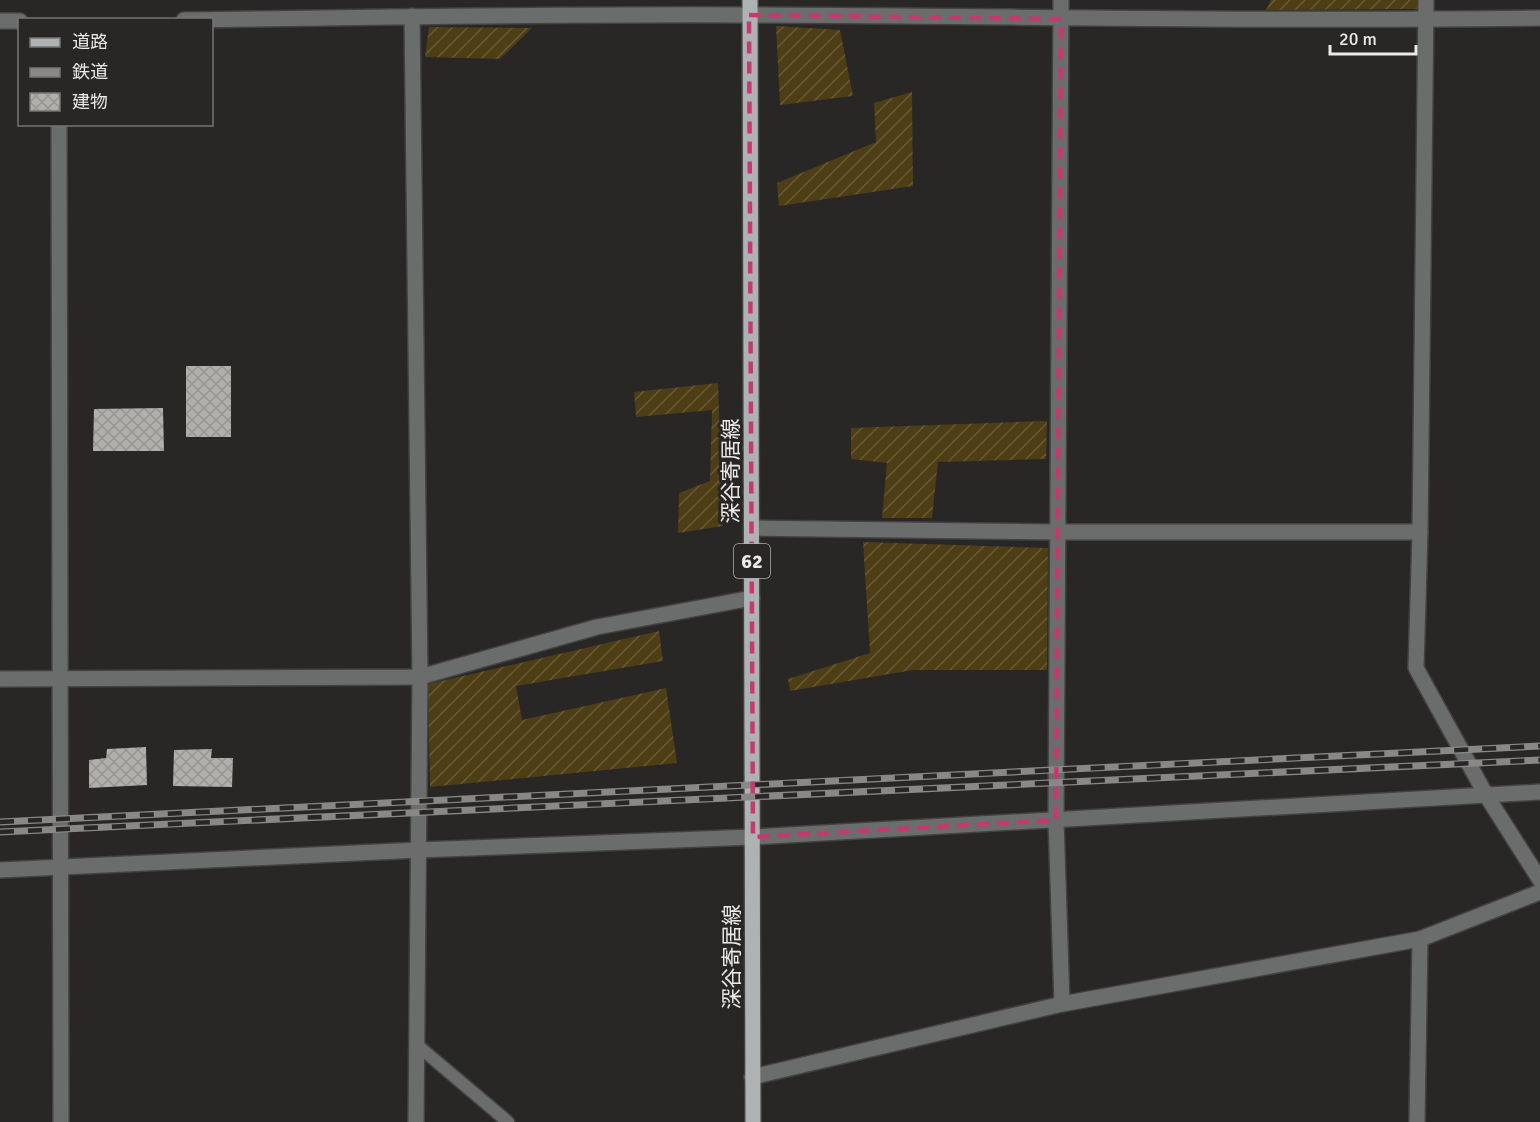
<svg xmlns="http://www.w3.org/2000/svg" width="1540" height="1122" font-family="Signika,'Noto Sans JP',sans-serif">
<defs>
<pattern id="garden-furrows" width="10" height="10" patternUnits="userSpaceOnUse" patternTransform="scale(1.5)"><rect width="10" height="10" fill="#4e3e15"/><path d="M-1 1l2-2M0 10L10 0M9 11l2-2" fill="none" stroke="#685a37"/></pattern>
<pattern id="building-cross-hatch" width="8" height="8" patternUnits="userSpaceOnUse" patternTransform="scale(1.5)"><rect width="8" height="8" fill="#b0afac"/><path d="M0 0l8 8M0 8l8-8" fill="none" stroke="#969592"/></pattern>
</defs>
<rect width="100%" height="100%" fill="#282725"/>
<g fill="url(#garden-furrows)">
<polygon points="1271,0 1417,0 1417,9 1266,10"/>
<polygon points="776,26 840,30 853,96 780,105"/>
<polygon points="429,27 532,28 500,59 425,57"/>
<polygon points="912,92 913,186 779,206 777,183 876,142 874,103"/>
<polygon points="718,383 723,526 678,533 679,493 710,481 712,410 636,417 634,392"/>
<polygon points="1047,421 1046,459 938,462 932,518 882,518 887,463 851,459 851,428"/>
<polygon points="863,542 1048,548 1047,670 913,670 790,691 788,679 870,653"/>
<polygon points="659,631 663,661 516,686 522,720 666,688 677,763 430,787 428,684"/>
</g>
<g fill="url(#building-cross-hatch)">
<rect x="186" y="366" width="45" height="71"/>
<polygon points="163,408 164,451 93,451 94,409"/>
<polygon points="146,747 147,785 89,788 89,760 106,758 107,749"/>
<polygon points="212,749 211,758 233,758 232,787 173,786 174,750"/>
</g>
<g fill="none" stroke-linecap="round" stroke-linejoin="round">
<g stroke="#434240" stroke-width="15">
<polyline id="lane" points="417,1045 508,1122"/>
</g>
<g stroke="#434240" stroke-width="18">
<g id="street">
<polyline points="1061,0 1056,820 1062,1004"/>
<polyline points="1426,0 1420,532 1416,668 1486,795 1540,880"/>
<polyline points="412,16 420,677 416,1122"/>
<path d="M 184,20 C 372,17 561,14 749,15 C 1013,16 1276,22 1540,18"/>
<polyline points="0,21 20,21"/>
<polyline points="59,124 61,1122"/>
<polyline points="752,528 1058,532 1420,532"/>
<polyline points="0,679 420,677 597,627 752,598"/>
<polyline points="0,870 419,850 753,837 1540,792"/>
<polyline points="752,1077 1062,1004 1420,939 1540,892"/>
<polyline points="1417,1122 1420,939"/>
</g>
</g>
<g stroke="#434240" stroke-width="18">
<polyline id="primary" points="750,0 753,1122"/>
</g>
<use href="#lane" stroke="#6b6d6d" stroke-width="12"/>
<use href="#street" stroke="#6b6d6d" stroke-width="15"/>
<use href="#primary" stroke="#afb2b3" stroke-width="15"/>
<g stroke="#898886" stroke-width="7">
<g id="rail">
<polyline points="0,822 1540,746"/>
<polyline points="0,832 1540,760"/>
</g>
</g>
<use href="#rail" stroke="#282725" stroke-width="4.5" stroke-dasharray="14" stroke-linecap="butt"/>
</g>
<path fill="none" stroke="#c83870" stroke-width="4.5" stroke-dasharray="12 8" stroke-linejoin="round" d="M 749,15 L 1061,19 L 1056,820 L 753,837 Z"/>
<g text-anchor="middle" dominant-baseline="central" stroke-width="6" stroke-linejoin="round" paint-order="stroke">
<rect fill="#282725" stroke="#b0b0ae" stroke-width="1.5" x="734" y="544" width="36" height="34" rx="4.5"/>
<g font-size="20" font-weight="bold" fill="#ebeae8">
<text x="752" y="561">62</text>
</g>
<g font-size="21" fill="#ebeae8" stroke="#282725">
<text transform="translate(731 471) rotate(-90)">深谷寄居線</text>
<text transform="translate(732 957) rotate(-90)">深谷寄居線</text>
</g>
</g>
<rect x="18" y="18" width="195" height="108" fill="#282725" stroke="#767573" stroke-width="1.5"/>
<rect x="30" y="38" width="30" height="9" fill="#afb2b3" stroke="#767573" stroke-width="1.5"/>
<text x="72" y="48" font-size="18" fill="#ebeae8">道路</text>
<rect x="30" y="68" width="30" height="9" fill="#898886" stroke="#767573" stroke-width="1.5"/>
<text x="72" y="78" font-size="18" fill="#ebeae8">鉄道</text>
<rect x="30" y="93" width="30" height="18" fill="url(#building-cross-hatch)" stroke="#767573" stroke-width="1.5"/>
<text x="72" y="108" font-size="18" fill="#ebeae8">建物</text>
<path d="M1330 45v9h86v-9" fill="none" stroke="#ebeae8" stroke-width="3"/>
<text x="1339" y="45" font-size="18" fill="#ebeae8" stroke="#282725" stroke-width="4.5" paint-order="stroke">20 m</text>
</svg>
